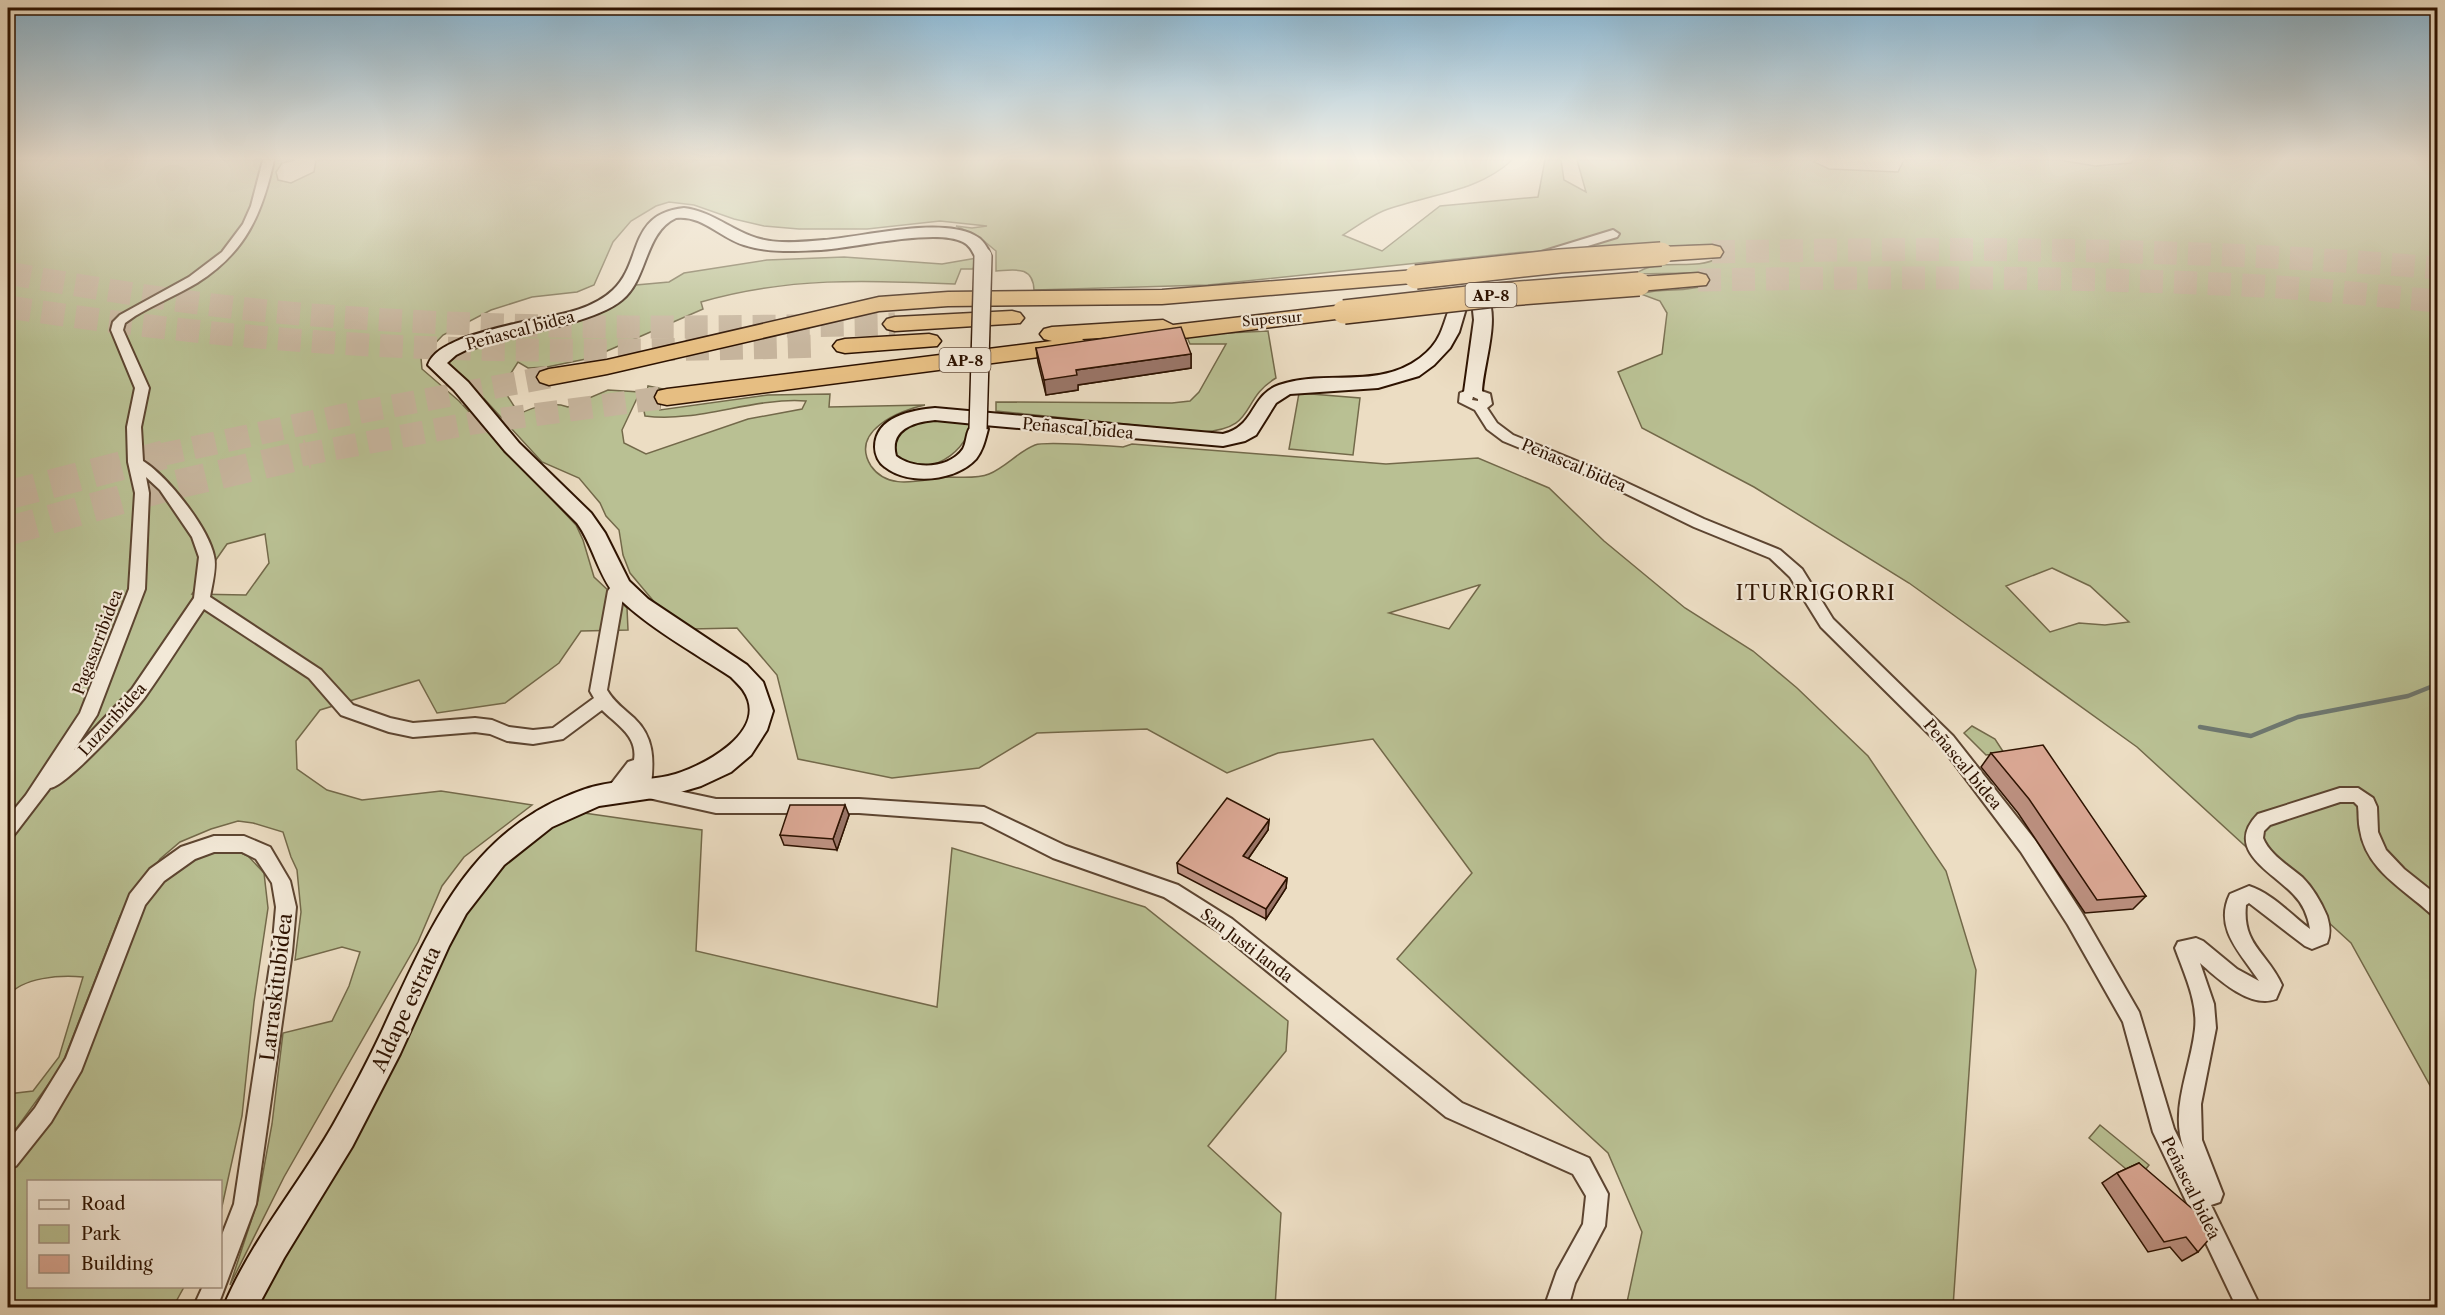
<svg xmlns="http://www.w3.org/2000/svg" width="2445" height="1315" font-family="'Libre Caslon Text',serif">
<rect width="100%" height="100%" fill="#ecddc3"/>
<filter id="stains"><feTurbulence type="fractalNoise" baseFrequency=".00333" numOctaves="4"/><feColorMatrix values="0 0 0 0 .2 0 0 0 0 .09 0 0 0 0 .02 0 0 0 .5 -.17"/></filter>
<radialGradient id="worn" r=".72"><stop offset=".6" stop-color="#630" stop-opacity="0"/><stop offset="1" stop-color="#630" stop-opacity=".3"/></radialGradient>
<g fill="#b9c093" stroke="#73694a" stroke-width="1.5" fill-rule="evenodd">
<path d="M 8,160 L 295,160 L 282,163 L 276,172 L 278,180 L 291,183 L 314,172 L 316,160 L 1512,160 C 1477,193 1427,194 1383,211 C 1369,217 1356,227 1343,235 L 1382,251 L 1440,206 L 1538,197 L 1545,160 L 1561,160 L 1564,180 L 1586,192 L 1577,160 L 1817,160 L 1814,162 L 1829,169 L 1898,172 L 1904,160 L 2059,160 L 2095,166 L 2131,163 L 2133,160 L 2437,160 L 2437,1098 L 2351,943 L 2137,747 L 1909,583 L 1754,487 L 1642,428 L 1618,372 L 1662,354 L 1667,313 L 1660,301 L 1641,294 C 1662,287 1686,293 1705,285 L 1700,276 L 1691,273 L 1635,274 C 1660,256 1693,272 1718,258 L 1715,249 L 1704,245 L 1523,252 L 1208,285 L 1034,290 C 1033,265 1014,270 996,271 L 996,251 L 979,237 L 956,226 L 972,228 L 987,226 L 940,221 L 867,229 L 799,229 L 764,226 L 734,219 L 694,205 L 669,202 L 656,206 L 631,221 L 613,242 L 594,285 L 577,292 L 532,297 L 491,310 L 443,335 L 421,358 L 422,369 L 459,401 L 576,525 L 583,540 L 594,577 L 627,608 L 628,630 L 581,631 L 559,663 L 505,703 L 437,713 L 419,680 L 320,710 L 296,741 L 297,769 L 327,790 L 362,800 L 441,791 L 532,805 L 464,857 L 442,886 L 418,942 L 284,1177 L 230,1285 L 258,1200 L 272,1124 L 283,1033 L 332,1021 L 349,986 L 360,952 L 342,947 L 295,960 L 301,912 L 297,870 L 291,857 L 283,832 L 253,823 L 238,821 L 211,829 L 180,842 L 160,859 L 120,916 L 61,1067 L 8,1140 L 8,1094 L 33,1091 L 59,1057 L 83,977 C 60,975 23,977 8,996 ZM 265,534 L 269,563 L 246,595 L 192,594 L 227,544 ZM 2052,568 L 2090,586 L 2129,622 L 2105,625 L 2079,623 L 2050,632 L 2006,586 Z"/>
<path d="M 844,257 L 942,264 L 977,258 L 973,269 L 961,269 L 955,284 C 868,280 786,277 701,302 L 703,309 L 591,358 L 547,367 L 528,368 L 518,362 L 511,373 L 507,395 L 519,414 C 534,407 551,401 568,407 L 608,390 L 640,392 L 622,430 L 624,443 L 646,454 L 748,419 L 802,409 L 806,401 C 752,397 699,423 645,416 L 644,411 L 648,386 L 668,390 L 661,394 L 660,410 L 768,395 L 830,394 L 829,407 L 925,405 C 900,410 849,431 871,466 C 889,492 922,479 948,477 C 961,477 977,479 989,474 C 1006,467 1019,451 1035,445 C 1045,441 1108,446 1123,447 L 1132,444 L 1386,464 L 1478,458 L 1549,488 L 1604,541 L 1685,608 L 1753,651 L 1797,688 L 1868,756 L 1946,871 L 1976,970 L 1953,1307 L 1626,1307 L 1642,1232 L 1608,1153 L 1397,959 L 1472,873 L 1373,739 L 1278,753 L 1227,773 L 1147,729 L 1037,733 L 979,768 L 892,778 L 798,759 L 777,675 L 737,628 L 691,629 L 661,610 L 630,573 L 623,555 L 619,530 L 606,516 L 600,503 L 579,478 L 542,462 L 478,392 L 445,364 C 492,331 612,327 636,285 L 669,282 L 684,273 L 767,260 ZM 1480,585 L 1449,629 L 1389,613 L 1479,585 Z"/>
<path d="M 1268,331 L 1276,378 C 1239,400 1258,429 1202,432 L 996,411 L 996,402 L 1172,403 L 1190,401 L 1199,392 L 1226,344 L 1190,344 L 1186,335 Z"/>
<polygon points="1299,393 1360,398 1353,455 1289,449"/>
<path d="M 954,419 L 971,424 C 965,458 917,483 892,452 C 902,417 923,420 954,419 Z"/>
<polygon points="1972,726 1995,739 2004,753 1986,755 1964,733"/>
<path d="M 577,812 L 702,830 L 696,951 L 937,1007 L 952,848 L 1145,907 L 1288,1021 L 1286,1051 L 1208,1146 L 1281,1213 L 1275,1307 L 252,1308 L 468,905 C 501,868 532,835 577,812 Z"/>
<polygon points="227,847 248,856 264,873 268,908 254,1002 242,1116 221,1211 220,1182 28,1182 28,1286 184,1287 173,1307 8,1307 8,1171 27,1150 134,919 157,886 188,861"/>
<polygon points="2100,1125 2149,1165 2138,1179 2089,1138"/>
</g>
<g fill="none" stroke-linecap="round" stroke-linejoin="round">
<polyline stroke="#6e776f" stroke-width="4.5" points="2200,727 2251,736 2298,717 2408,696 2438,684"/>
<g stroke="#c6b49c" stroke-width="23" stroke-dasharray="23 11" stroke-linecap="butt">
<path d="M 1712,252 C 1955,247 2196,248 2438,268"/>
<path d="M 8,273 C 118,293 229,310 341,317 C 526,330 710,328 895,324"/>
<path d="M 1698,280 C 1886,277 2074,276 2261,286 C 2320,289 2379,296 2438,301"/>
<path d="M 8,307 C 108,322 208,334 309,341 C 480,354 651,351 821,346"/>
<polyline points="160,455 344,415 549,377"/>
<polyline points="301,455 473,423 667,397"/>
</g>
<g stroke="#c6b49c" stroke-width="29" stroke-dasharray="29 15" stroke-linecap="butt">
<polyline points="8,495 167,454"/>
<polyline points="8,531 170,486 308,454"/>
</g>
<g stroke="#5d4531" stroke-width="4">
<g id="street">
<path d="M 263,160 L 274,160 C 262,214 246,252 197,283 C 177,295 155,304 135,316 L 125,323 L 123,330 L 149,388 L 141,427 L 143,461 C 167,476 208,527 214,556 C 217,567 212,585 210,597 L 321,670 L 353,705 L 390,718 L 413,723 L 475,718 L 492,720 L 509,727 L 533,730 L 553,728 L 594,698 L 590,691 L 608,591 L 614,582 L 626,582 L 628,586 L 624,592 L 607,690 C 614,702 624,709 634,718 C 654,737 654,759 651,785 L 716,799 L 859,799 L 984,807 L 1066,846 L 1178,885 L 1232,919 L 1462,1103 L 1589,1158 L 1608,1194 L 1605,1226 L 1575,1283 L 1568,1308 L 1544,1308 L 1557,1271 L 1583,1224 L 1586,1196 L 1573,1174 L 1446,1117 L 1218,931 L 1164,897 L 1053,858 L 982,822 L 859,813 L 716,813 L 635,795 L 632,790 L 633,781 C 626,790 620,803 607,798 L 604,793 L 628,762 L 634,760 C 638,736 617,725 602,710 L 563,739 L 533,744 L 507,741 L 490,734 L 475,732 L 413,737 L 389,732 L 341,715 L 309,678 L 204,609 C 184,638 166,668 145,697 C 133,713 66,787 50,788 L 14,835 L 8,838 L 8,817 L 26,795 L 80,713 L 129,589 L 135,493 L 128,462 L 127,427 L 135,388 L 111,330 L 113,322 L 120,315 L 189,277 L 222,252 L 243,224 L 251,206 ZM 146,477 L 160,490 L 192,537 L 199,557 L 194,598 L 132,689 L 74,750 L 97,715 L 145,589 L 149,493 Z"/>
<polygon points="1613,230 1619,234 1617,237 1542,260 1536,256 1538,253"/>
<path d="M 1473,388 L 1490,394 L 1492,404 L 1487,408 L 1497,423 L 1513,435 L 1608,474 L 1704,519 L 1780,550 L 1802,569 L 1833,619 L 1953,736 L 2035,840 L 2082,913 L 2139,1012 L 2174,1129 L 2184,1149 C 2169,1110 2191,1068 2195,1029 C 2198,1002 2184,973 2175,948 L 2178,942 L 2196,938 L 2203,941 L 2237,969 L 2259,981 C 2242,954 2213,929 2230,894 L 2249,886 C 2273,894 2290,914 2310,929 C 2308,916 2303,904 2294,895 C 2272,871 2223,850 2258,814 L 2340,788 L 2358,788 L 2373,798 L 2377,807 L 2378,832 L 2386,850 L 2404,869 L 2438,896 L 2438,916 L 2431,914 C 2404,889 2366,870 2360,830 C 2358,822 2359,814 2358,806 L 2354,802 L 2340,802 L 2270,825 L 2264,831 L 2263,838 C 2270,855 2288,865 2302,877 C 2313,888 2321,902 2327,916 C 2330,926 2331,934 2327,943 L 2312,949 L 2305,946 L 2249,903 L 2246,905 C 2242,945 2267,952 2282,985 L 2276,999 C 2250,1009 2218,979 2200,963 L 2214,1004 L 2216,1028 L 2201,1104 L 2202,1140 L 2223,1194 L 2220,1202 L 2211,1205 L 2261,1308 L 2237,1308 L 2153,1132 L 2123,1022 L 2068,925 L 2021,852 L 1941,746 L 1821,627 L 1790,577 L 1770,558 L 1694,527 L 1598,480 L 1503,441 L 1487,429 L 1475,410 L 1459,402 L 1460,393 ZM 1473,397 L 1478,399 L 1478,401 L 1472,400 Z"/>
<polygon points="214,836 244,836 270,847 290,881 296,907 292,952 256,1204 217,1308 193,1308 203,1286 220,1286 220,1240 234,1204 272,952 276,907 272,883 256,859 242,852 214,852 195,859 164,881 145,905 81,1071 51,1122 16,1166 8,1169 8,1141 35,1108 66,1058 130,894 150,869 181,847"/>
</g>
</g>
<g stroke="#2d1200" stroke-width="4">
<g id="secondary">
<path d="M 684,208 C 710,211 727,227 751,236 C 773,245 801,242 824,240 C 863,237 939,217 974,235 C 983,239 988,248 991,256 L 983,261 L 977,260 C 973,253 971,246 963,242 C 936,228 854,248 821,250 C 796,251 769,253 744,245 C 720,238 703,215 676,218 C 644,233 648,279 622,300 C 592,325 514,333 474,346 L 456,355 L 447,363 L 468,382 L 519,443 L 591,513 L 605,533 L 629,581 L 648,599 L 747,665 L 763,682 L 773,711 L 767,730 L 751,755 L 731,772 L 701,786 L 667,796 L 599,806 L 552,827 L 504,865 L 466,914 L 449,946 L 400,1054 L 352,1147 L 284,1258 L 257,1308 L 223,1308 C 250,1242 298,1186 333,1125 C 352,1091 371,1056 387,1020 C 424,942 457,860 534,813 C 549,803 579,790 596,786 C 620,780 645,781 668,776 C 699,769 772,732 743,690 C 740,686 735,681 731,677 C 696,654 641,623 614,593 C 599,576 592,543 577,523 L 505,451 L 454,390 L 428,365 C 433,351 448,345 461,339 C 479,333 496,328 514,324 C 546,316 588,314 613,290 C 643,262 627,214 684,208 Z"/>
<path d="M 1473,290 L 1486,294 C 1501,317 1483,365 1482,392 L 1480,396 L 1466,396 L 1464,392 L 1474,320 L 1472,301 L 1467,305 L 1459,332 L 1450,348 L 1434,365 L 1419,376 L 1378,388 L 1290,394 L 1276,403 L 1256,435 L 1245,441 L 1223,446 L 984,425 L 988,429 C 985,440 983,450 976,459 C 956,481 909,486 885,467 C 879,463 875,455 875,447 C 875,417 912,410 935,408 L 1223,434 C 1256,426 1250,395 1279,385 C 1326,369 1377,390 1420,358 C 1428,352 1436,343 1440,334 C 1449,315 1448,294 1473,290 ZM 935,420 L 975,424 C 965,428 968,440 963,449 C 949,469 914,470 896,456 C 889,430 913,422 935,420 Z"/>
</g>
</g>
<g stroke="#2d1200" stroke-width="3">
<g id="highway">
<polygon points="1712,245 1720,247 1723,252 1720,257 1661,261 1653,259 1650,254 1653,249 1661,247"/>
<polygon points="1416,270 1424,272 1427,277 1424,282 1162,304 948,306 879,311 607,374 549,385 540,382 537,377 540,372 549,369 607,360 879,297 948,292 1162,290"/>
<polygon points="1698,273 1706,275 1709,280 1706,285 1639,291 1631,289 1628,284 1631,279 1639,277"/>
<polygon points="1344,305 1352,307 1356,312 1352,317 1143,343 1135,341 1131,336 1082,339 1089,345 1085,350 1077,352 667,405 658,403 655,397 658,391 667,389 1052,341 1044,339 1040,334 1044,329 1052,327 1163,320 1173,325"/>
<polygon points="1012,311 1020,313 1024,318 1020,323 895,331 887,329 883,324 887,319 895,317"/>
<polygon points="929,334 937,336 941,341 937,346 845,353 837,351 833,346 837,341 845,339"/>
</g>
</g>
<use href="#street" fill="#f3e9d8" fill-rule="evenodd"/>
<use href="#secondary" fill="#f3e9d8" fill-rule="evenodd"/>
<use href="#highway" fill="#e6be82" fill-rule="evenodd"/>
<g stroke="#2d1200" stroke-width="20" stroke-linecap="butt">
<polyline id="secondary-bridge" points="978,429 983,256"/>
</g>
<g stroke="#2d1200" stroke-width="26" stroke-linecap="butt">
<g id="highway-bridge">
<polyline points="1416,277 1560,261 1661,254"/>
<polyline points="1344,312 1495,295 1639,284"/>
</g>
</g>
<use href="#secondary-bridge" stroke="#f3e9d8" stroke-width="17"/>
<use href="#highway-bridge" stroke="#e6be82" stroke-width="23"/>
</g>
<g fill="#bd9181" stroke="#2d1200" stroke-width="1.5">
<polygon points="1036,348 1191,354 1191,368 1078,385 1078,390 1046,395 1038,362"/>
<polygon points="1991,753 2146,896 2133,909 2085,913 2018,813 1981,767"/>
<polygon points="849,815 837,850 784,845 780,835"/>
<polygon points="1269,820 1268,830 1248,859 1287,878 1286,888 1266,919 1178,873 1177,863"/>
<polygon points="2139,1163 2198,1252 2182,1261 2170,1247 2148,1252 2102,1183 2117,1173"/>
</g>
<g fill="#9a7669" stroke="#2d1200" stroke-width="1.5">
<polygon points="1191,354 1191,368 1078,385 1078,390 1046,395 1044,380 1076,370"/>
<polygon points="845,805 849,815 837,850 833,839"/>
<polygon points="1269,820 1268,830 1243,866 1243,856"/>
<polygon points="1287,878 1286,888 1266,919 1266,909"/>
</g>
<g fill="#dca996" stroke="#2d1200" stroke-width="1.5">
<polygon points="1181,327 1191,354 1076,370 1077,375 1044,380 1036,348"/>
<polygon points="2043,745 2146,896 2097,900 2029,799 1991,753"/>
<polygon points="1227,798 1269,820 1243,856 1287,878 1266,909 1177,863"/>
<polygon points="790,805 845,805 833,839 780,835"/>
<polygon points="2139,1163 2217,1230 2198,1252 2186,1237 2164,1242 2117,1173"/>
</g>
<linearGradient id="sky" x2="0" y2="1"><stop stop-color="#88b7d5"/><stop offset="0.46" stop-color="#f6f0e4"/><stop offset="1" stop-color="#f6f0e4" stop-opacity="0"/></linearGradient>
<rect width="2445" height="345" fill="url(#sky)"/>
<g text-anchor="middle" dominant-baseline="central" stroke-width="4.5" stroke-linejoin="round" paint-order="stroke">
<g font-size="14" fill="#2d1200" stroke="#f3e9d8">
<text transform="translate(1272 319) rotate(-5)">Supersur</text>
</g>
<g fill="#f3e9d8" stroke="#685241" stroke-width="1.5">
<rect x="1465.5" y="283" width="51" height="24" rx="4.5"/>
<rect x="939.5" y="348" width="51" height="24" rx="4.5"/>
</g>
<g font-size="15" font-weight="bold" fill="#2d1200">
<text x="1491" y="295">AP-8</text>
<text x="965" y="360">AP-8</text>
</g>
<g font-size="16" fill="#2d1200" stroke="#f3e9d8">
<text transform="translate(520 330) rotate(-15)">Peñascal bidea</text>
<text transform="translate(1078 428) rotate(5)">Peñascal bidea</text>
<text transform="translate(1574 465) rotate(23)">Peñascal bidea</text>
<text transform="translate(97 642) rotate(-69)">Pagasarribidea</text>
<text transform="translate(112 719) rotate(-48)">Luzuribidea</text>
<text transform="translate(1963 764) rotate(50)">Peñascal bidea</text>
<text transform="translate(1247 945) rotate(37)">San Justi landa</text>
<text transform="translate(2191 1188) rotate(64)">Peñascal bidea</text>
</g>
<g font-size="20" letter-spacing="1.5" fill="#2d1200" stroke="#f3e9d8">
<text x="1816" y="593">ITURRIGORRI</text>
</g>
<g font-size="20" fill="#2d1200" stroke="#f3e9d8">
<text transform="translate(276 987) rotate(-83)">Larraskitubidea</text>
<text transform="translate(406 1009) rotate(-65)">Aldape estrata</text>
</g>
</g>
<rect width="2445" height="1315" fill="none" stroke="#ecddc3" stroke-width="30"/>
<rect x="9" y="9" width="2427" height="1297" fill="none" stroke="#2d1200" stroke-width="3"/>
<rect x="15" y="15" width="2415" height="1285" fill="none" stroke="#2d1200" stroke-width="1.5"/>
<rect x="27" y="1180" width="195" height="108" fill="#f3e9d8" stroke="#a49382" stroke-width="1.5"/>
<rect x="39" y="1200" width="30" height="9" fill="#f3e9d8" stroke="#a49382" stroke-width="1.5"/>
<text x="81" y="1210" font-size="18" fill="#2d1200">Road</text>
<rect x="39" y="1225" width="30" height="18" fill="#b9c093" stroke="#a49382" stroke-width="1.5"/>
<text x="81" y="1240" font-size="18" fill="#2d1200">Park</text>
<rect x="39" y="1255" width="30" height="18" fill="#dca996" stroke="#a49382" stroke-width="1.5"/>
<text x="81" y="1270" font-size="18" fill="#2d1200">Building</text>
<rect width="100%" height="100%" filter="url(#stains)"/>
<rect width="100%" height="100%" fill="url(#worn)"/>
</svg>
